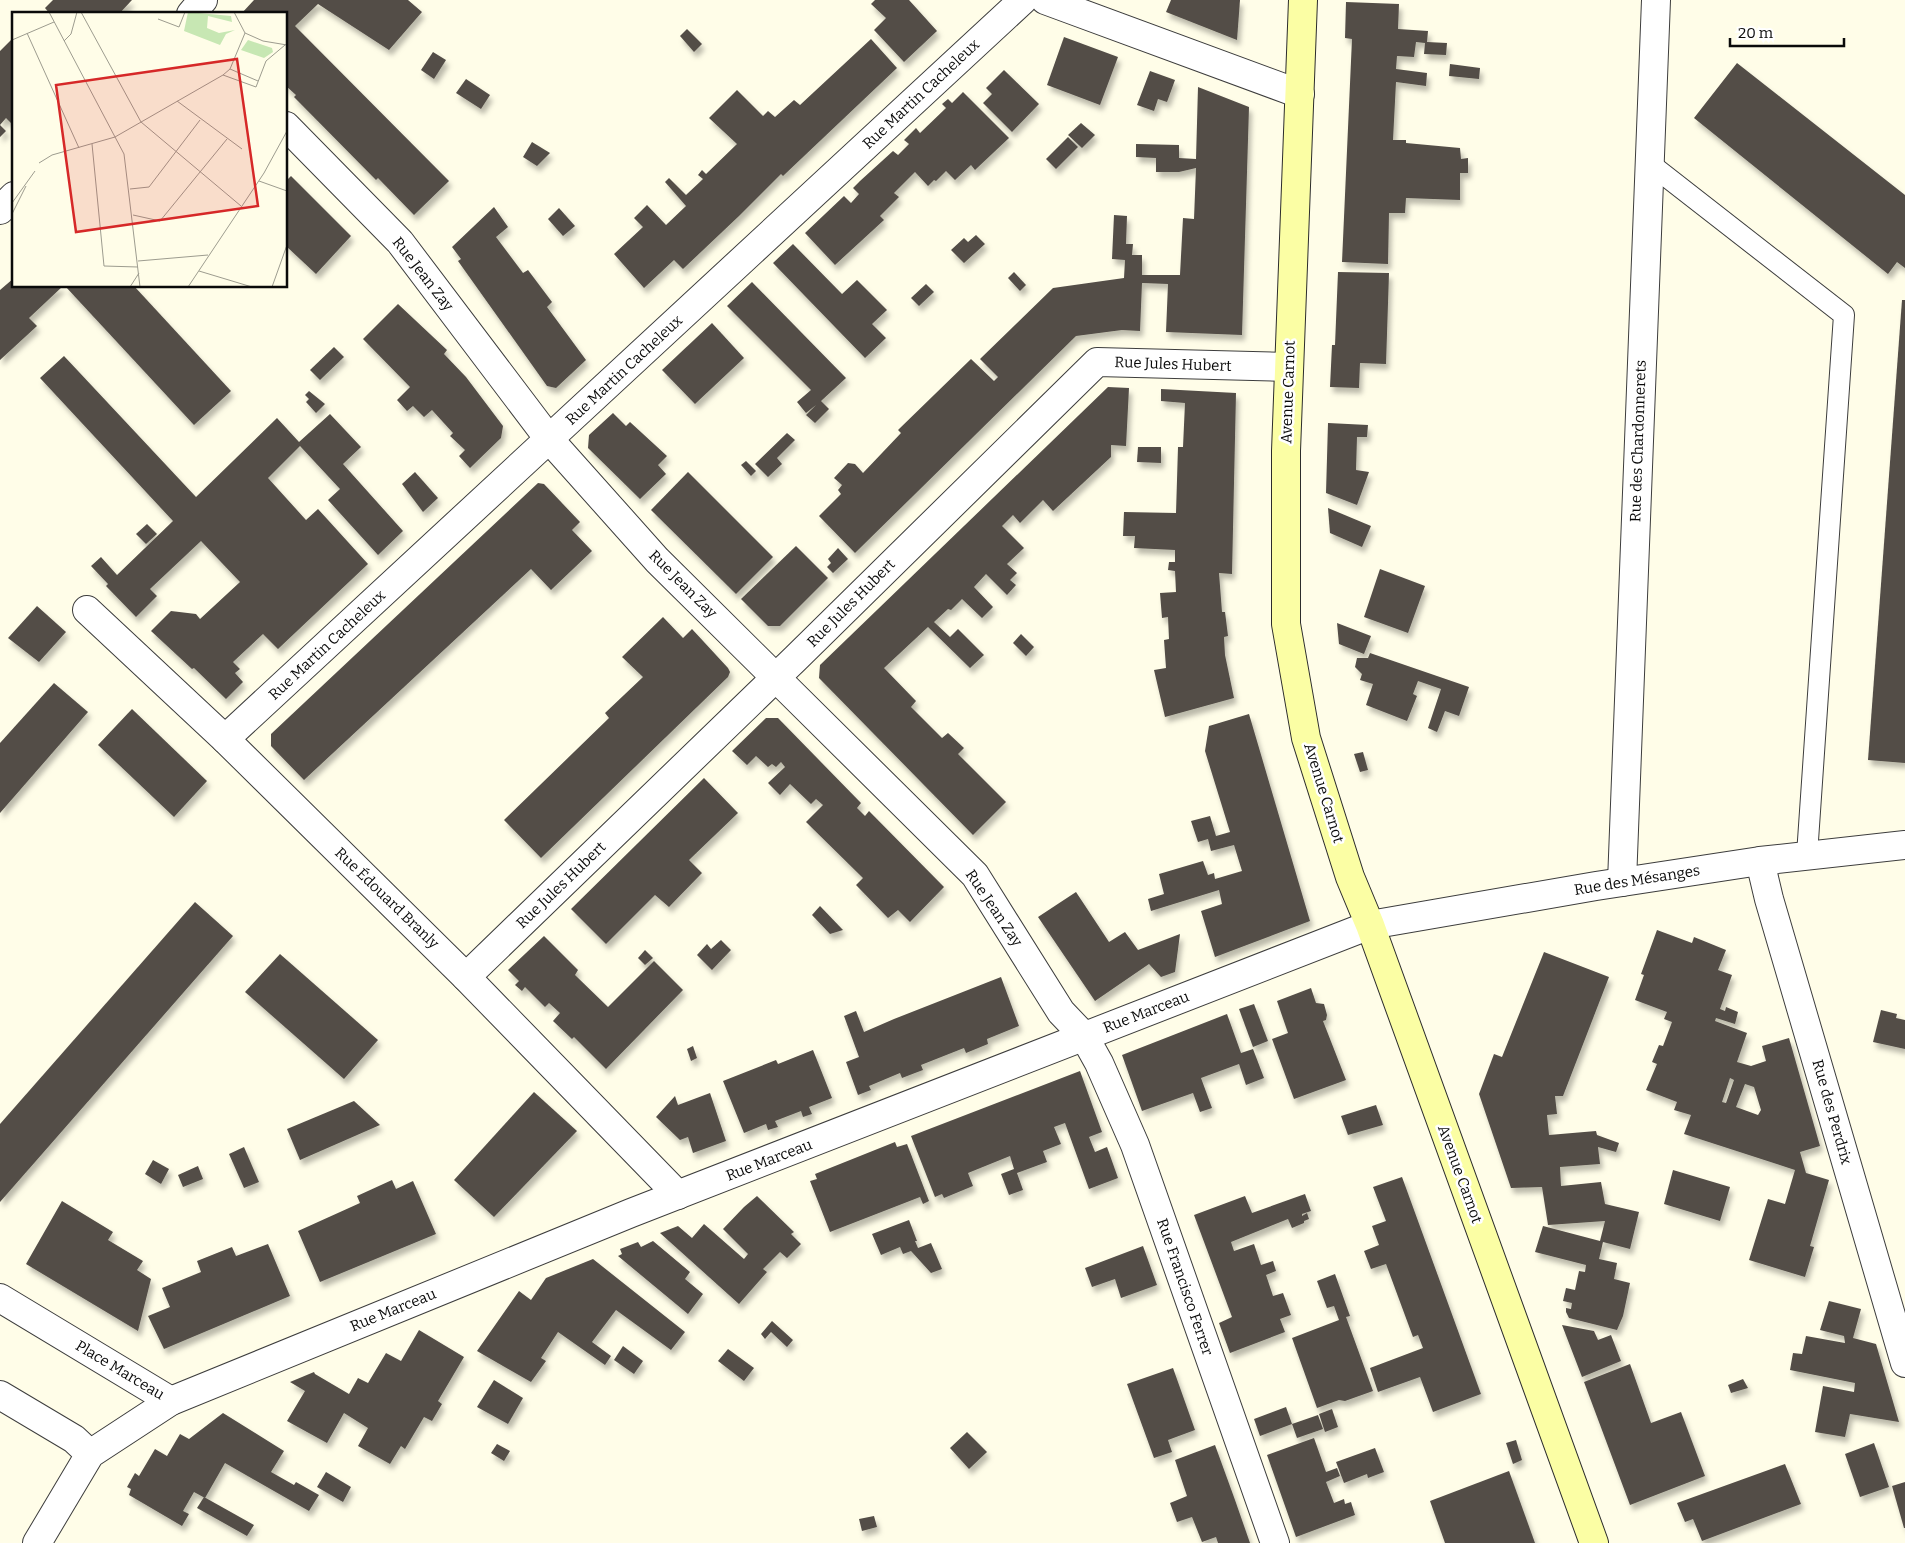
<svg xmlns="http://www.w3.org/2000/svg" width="1905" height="1543" font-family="Bitter,serif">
<defs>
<filter id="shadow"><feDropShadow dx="3" dy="5.5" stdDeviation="2.5" flood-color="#0004"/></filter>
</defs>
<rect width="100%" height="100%" fill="#fffde8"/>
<g fill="#534d47" fill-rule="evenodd" filter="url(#shadow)">
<polygon points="53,0 132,0 119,14 50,14 45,8"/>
<polygon points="254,0 408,0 422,12 389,50 318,4 295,26 449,181 414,215 378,178 376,180 294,97 296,95 286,86 286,14 241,14"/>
<polygon points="875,0 909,0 937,31 904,62 874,30 886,18 871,4"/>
<polygon points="1171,0 1240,0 1237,40 1166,12"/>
<polygon points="1346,2 1399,4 1398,29 1428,31 1427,42 1447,43 1446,55 1424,54 1425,43 1416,42 1414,57 1397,56 1396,69 1427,73 1426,86 1396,82 1393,140 1406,140 1406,143 1460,148 1461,159 1468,158 1468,173 1460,173 1460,200 1406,198 1405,213 1389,213 1388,264 1342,262 1352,39 1345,38"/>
<polygon points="687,29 702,44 694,52 680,36"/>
<polygon points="14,37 14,123 12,124 6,118 0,125 6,131 0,137 0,51"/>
<polygon points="1064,37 1118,57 1100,105 1047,85"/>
<polygon points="871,39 897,68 783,176 781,174 739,216 683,269 674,260 644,288 614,254 643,227 634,218 647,205 666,225 686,206 665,182 669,178 686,195 703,179 698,175 702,170 706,174 737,144 709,118 737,90 763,116 768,111 775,117 794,100 800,105"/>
<polygon points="433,52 446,60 434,79 421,70"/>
<polygon points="1737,63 1905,195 1905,268 1897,262 1888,274 1694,118"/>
<polygon points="1450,64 1480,68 1479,79 1449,76"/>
<polygon points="1004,70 1039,104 1012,132 983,103 992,94 986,88"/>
<polygon points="1150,71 1175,80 1167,102 1158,99 1154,111 1137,105"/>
<polygon points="466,79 490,95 481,109 456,93"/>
<polygon points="1198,87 1249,107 1242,335 1166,332 1168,284 1142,283 1140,331 1122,330 1076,336 855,553 819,516 841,494 838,490 842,485 834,478 848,463 855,464 863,473 901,433 898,430 971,359 994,381 998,377 980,359 1053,288 1124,278 1125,260 1112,259 1114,215 1127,216 1126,244 1133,244 1132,255 1142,255 1142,275 1180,275 1183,218 1194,219 1196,168 1179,172 1156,172 1156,158 1136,157 1136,144 1179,145 1179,158 1196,159"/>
<polygon points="963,92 1009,138 975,170 971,165 955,180 946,171 936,181 934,180 928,186 915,172 894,193 899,197 880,216 884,220 835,265 805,233 844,196 851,203 859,194 853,188 860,181 893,151 898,155 909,144 904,140 916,128 920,133 946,108 942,104 948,99 952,103"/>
<polygon points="1081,123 1095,135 1082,148 1068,135"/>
<polygon points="1068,137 1078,147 1056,169 1046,159"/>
<polygon points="532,142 550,153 537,166 523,157"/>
<polygon points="291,176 351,236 316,274 286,246 286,181"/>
<polygon points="494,207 508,227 496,237 523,273 528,270 552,302 547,307 586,360 556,388 547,386 458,261 461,259 452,247"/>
<polygon points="559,208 575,226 563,236 548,219"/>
<polygon points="976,235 985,244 964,263 951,250 964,238 968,242"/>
<polygon points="793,244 842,294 857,280 887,310 872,324 886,338 865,358 773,263"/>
<polygon points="1014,272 1026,285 1020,291 1008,278"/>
<polygon points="1338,272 1389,273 1386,364 1360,363 1359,388 1330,387 1332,345 1335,345"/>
<polygon points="14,278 14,286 63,286 29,318 37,326 0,360 0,290"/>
<polygon points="752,282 846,378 821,401 829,409 815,423 806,415 816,405 806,413 797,402 811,390 727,306"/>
<polygon points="926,284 934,292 919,306 911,298"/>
<polygon points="65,286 134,286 231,391 194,425"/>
<polygon points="1902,300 1905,300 1905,763 1868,760"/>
<polygon points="398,304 447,350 444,354 466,377 503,426 501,438 470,468 459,456 465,450 450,436 453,433 432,410 424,417 413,406 407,411 397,400 410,387 363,339"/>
<polygon points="712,323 744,358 695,404 662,370"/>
<polygon points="334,347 344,357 320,380 310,370"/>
<polygon points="64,356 196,497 277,418 299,442 330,414 361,447 343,464 403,531 378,555 328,500 340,489 300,446 268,478 306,520 318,509 368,564 278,649 263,634 233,662 240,669 235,673 243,682 226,699 194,668 192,669 151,631 171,611 196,614 200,619 240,582 201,541 150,589 157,596 136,617 106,586 108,584 91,566 101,557 117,575 173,521 40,378"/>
<polygon points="1108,387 1129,388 1126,446 1111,445 1111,457 1053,511 1043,500 1020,523 1013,515 1002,526 1024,548 1007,564 1017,573 1010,580 1016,585 1007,595 986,574 974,587 993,607 982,618 962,599 951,610 948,609 934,622 950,637 958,629 984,655 970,668 928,627 884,668 916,701 911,707 942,738 948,733 964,748 958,754 1006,802 973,835 819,678 820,665"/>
<polygon points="1161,389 1236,393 1232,574 1219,573 1222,612 1225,612 1228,636 1224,637 1225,655 1234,698 1165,717 1154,670 1166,668 1164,640 1169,639 1168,617 1162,618 1160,593 1176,592 1175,571 1168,570 1169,562 1175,562 1175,550 1134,548 1135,536 1123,536 1124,512 1176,513 1178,447 1183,447 1185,403 1161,401"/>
<polygon points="309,391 325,404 316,413 306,402 309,399 305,395"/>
<polygon points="613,413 626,426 630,422 667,456 658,465 666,474 640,499 588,448 589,435"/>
<polygon points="1328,423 1368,425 1367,437 1357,437 1356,470 1369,472 1357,505 1326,493"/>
<polygon points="787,433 795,440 777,458 782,464 768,477 755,464"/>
<polygon points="1138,447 1161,447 1161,463 1137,462"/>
<polygon points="746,461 756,471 751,476 741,465"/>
<polygon points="415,472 438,498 423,512 402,484"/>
<polygon points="688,472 773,557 736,594 651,510"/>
<polygon points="538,483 544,484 580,522 572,530 592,551 551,590 531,569 304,780 271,746 271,734"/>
<polygon points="1328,508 1371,526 1362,547 1330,533"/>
<polygon points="147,524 157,534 146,544 136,534"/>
<polygon points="796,546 828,578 780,626 768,626 741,599"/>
<polygon points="838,548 848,559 833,573 827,567 831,563 828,559"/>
<polygon points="1380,569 1425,586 1408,633 1364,617"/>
<polygon points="37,606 66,632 39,662 8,638"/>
<polygon points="663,617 683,638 692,629 728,668 730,672 728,677 541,858 504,820 609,718 605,713 643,677 622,657"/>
<polygon points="1337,623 1371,636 1364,654 1339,644"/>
<polygon points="1021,634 1034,647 1026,656 1013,643"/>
<polygon points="1370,653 1469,687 1459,716 1445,711 1437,732 1428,728 1441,689 1418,681 1413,694 1417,696 1407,721 1366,705 1373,684 1360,680 1362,674 1355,667 1357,658 1368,658"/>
<polygon points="54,683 88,712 0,813 0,743"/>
<polygon points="132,709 207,781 174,817 98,745"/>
<polygon points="1249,714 1310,921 1215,957 1201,911 1222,904 1219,890 1151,911 1148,899 1164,894 1159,874 1203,861 1208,875 1214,873 1215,879 1242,871 1234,845 1211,851 1208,839 1198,842 1191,821 1210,816 1216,836 1230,832 1205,751 1209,726"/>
<polygon points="766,718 778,718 861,803 857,808 865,816 869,811 944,887 910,922 898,910 888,918 856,885 863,878 806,822 823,805 816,799 811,804 790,784 780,795 768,783 785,767 781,762 776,767 772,764 768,767 756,756 747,765 732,751"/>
<polygon points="1363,752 1368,770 1360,772 1354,754"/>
<polygon points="704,778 738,813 689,860 702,873 669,907 655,895 606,944 571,909"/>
<polygon points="1076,892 1109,942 1125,932 1138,950 1180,934 1175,972 1161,977 1149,964 1095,1001 1038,917"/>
<polygon points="195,902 233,936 0,1202 0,1124"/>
<polygon points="820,906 843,930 830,934 812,915"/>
<path d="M 1657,930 L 1692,943 L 1694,937 L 1726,950 L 1718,970 L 1732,975 L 1720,1009 L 1725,1011 L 1726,1007 L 1738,1012 L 1735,1024 L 1716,1018 L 1715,1021 L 1747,1033 L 1737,1062 L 1751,1066 L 1766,1061 L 1762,1046 L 1789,1038 L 1820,1146 L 1800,1152 L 1806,1173 L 1829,1180 L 1810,1246 L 1814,1247 L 1805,1277 L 1749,1260 L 1768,1199 L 1785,1204 L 1795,1170 L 1684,1134 L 1691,1115 L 1674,1110 L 1677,1102 L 1646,1090 L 1657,1064 L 1652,1062 L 1659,1045 L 1663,1046 L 1672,1022 L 1664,1019 L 1667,1012 L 1635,1000 L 1644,975 L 1641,974 ZM 1730,1078 L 1734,1080 L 1726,1103 L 1722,1102 ZM 1745,1084 L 1754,1087 L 1761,1110 L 1758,1115 L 1736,1107 Z"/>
<polygon points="544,936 578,970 575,975 608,1007 654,961 683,990 606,1069 574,1037 572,1039 553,1021 560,1013 549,1003 545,1007 525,987 522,991 515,985 519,981 508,970"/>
<polygon points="721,940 731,950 712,970 697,955 707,944 711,949"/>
<polygon points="645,950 653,958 645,965 638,958"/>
<polygon points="1544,952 1609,977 1563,1096 1555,1096 1557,1114 1547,1115 1549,1135 1596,1131 1597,1135 1619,1143 1616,1152 1598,1147 1600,1164 1560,1167 1561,1186 1601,1182 1605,1204 1639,1212 1630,1249 1603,1242 1599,1259 1617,1263 1614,1279 1630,1283 1623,1316 1617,1330 1569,1318 1566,1312 1566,1308 1571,1309 1572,1303 1563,1301 1566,1288 1575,1290 1579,1271 1585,1272 1586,1265 1535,1252 1543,1226 1600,1241 1605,1221 1548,1225 1542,1187 1511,1188 1479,1094 1494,1054 1502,1057"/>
<polygon points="280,954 378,1040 344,1079 245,992"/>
<polygon points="1001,977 1019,1026 987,1039 988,1044 966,1053 964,1048 921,1065 923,1070 915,1073 902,1078 900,1073 869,1086 871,1090 858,1095 846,1062 859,1057 844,1016 856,1011 864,1032 894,1019"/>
<polygon points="1311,988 1316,1003 1324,1004 1327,1015 1326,1020 1323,1021 1346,1080 1294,1099 1272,1039 1288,1033 1277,1001"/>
<polygon points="1254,1004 1268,1041 1253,1047 1239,1009"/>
<polygon points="1881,1010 1897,1014 1896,1018 1905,1020 1905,1049 1873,1042"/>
<polygon points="1227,1014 1241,1053 1253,1049 1264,1078 1246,1085 1239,1064 1201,1078 1212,1108 1200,1112 1193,1093 1142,1111 1122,1055"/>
<polygon points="693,1046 697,1058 691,1061 687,1049"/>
<polygon points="813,1050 832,1098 809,1107 812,1114 803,1117 801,1111 775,1121 778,1127 768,1130 766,1124 744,1133 723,1081 776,1060 778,1064"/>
<polygon points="1080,1071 1102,1132 1089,1137 1095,1152 1107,1147 1118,1178 1089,1189 1065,1123 1054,1127 1061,1144 1043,1151 1047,1162 1017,1173 1023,1190 1009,1195 1001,1174 1014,1169 1010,1156 968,1173 973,1186 944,1198 942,1194 935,1197 911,1136"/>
<polygon points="534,1092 577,1131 494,1217 454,1180"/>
<polygon points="710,1093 726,1141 693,1153 688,1137 680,1140 656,1117 675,1096 678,1105"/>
<polygon points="354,1101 380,1125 300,1160 287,1129"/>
<polygon points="1376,1105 1383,1125 1348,1135 1341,1116"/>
<polygon points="895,1142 897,1147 907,1144 929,1201 923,1204 920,1197 830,1232 810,1181 817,1179 815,1174"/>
<polygon points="244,1147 259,1182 244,1188 229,1154"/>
<polygon points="153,1160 169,1169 161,1184 145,1174"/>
<polygon points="198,1166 203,1179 183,1187 178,1175"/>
<polygon points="1673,1170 1730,1187 1720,1221 1664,1204"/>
<polygon points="1402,1177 1481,1394 1433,1412 1420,1377 1378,1392 1370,1368 1423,1348 1418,1335 1413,1337 1386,1264 1371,1269 1364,1251 1379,1245 1372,1226 1386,1221 1373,1187"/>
<polygon points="392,1180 396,1189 413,1181 436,1234 320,1282 298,1231 360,1203 357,1196"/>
<polygon points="1305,1194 1311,1211 1302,1214 1302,1216 1307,1213 1309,1219 1304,1221 1304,1223 1292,1228 1288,1219 1231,1242 1234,1251 1254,1244 1261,1265 1273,1261 1276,1271 1266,1275 1273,1296 1283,1293 1291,1315 1280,1319 1285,1332 1230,1353 1219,1323 1232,1317 1194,1215 1245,1196 1252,1213"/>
<polygon points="757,1196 794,1232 791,1234 801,1244 787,1258 780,1252 763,1269 767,1272 739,1304 660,1233 678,1226 692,1238 704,1224 744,1259 748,1254 723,1229 744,1207"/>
<polygon points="62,1201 113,1232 108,1240 143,1261 137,1270 151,1279 138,1331 26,1264"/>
<polygon points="909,1220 917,1241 915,1241 918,1248 931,1243 942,1269 931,1273 911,1251 903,1254 900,1247 881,1255 872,1234"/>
<polygon points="653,1241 690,1272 685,1279 703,1294 688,1314 618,1256 622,1254 620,1249 638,1242 641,1247"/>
<polygon points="268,1244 290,1296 164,1349 148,1316 170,1307 162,1288 201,1272 197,1261 232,1247 236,1256"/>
<polygon points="1143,1246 1157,1285 1121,1298 1115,1279 1092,1287 1085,1268"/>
<polygon points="593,1259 685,1332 671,1350 616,1310 592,1342 611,1356 605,1365 558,1332 541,1358 546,1361 531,1382 477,1351 519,1291 531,1300 546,1278"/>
<polygon points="1335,1274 1350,1316 1346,1317 1373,1391 1345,1401 1339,1400 1317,1408 1292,1338 1339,1320 1334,1306 1327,1308 1317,1281"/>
<polygon points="1829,1301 1861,1309 1853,1338 1876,1344 1899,1422 1850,1414 1845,1437 1815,1432 1823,1386 1854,1392 1855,1383 1790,1370 1793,1353 1802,1354 1806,1336 1845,1343 1844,1336 1820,1330"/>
<polygon points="772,1321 793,1340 787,1347 771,1332 765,1339 761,1334"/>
<polygon points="1562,1325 1594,1331 1598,1340 1611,1335 1621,1361 1582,1377"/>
<polygon points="419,1330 464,1357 438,1401 442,1404 432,1421 424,1417 405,1449 401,1446 390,1464 358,1446 368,1428 344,1413 327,1443 287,1421 305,1391 290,1382 314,1372 315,1374 349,1394 358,1378 368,1383 386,1353 401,1361"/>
<polygon points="623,1346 643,1361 634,1374 614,1360"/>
<polygon points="728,1349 754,1368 744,1381 718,1361"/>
<polygon points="1630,1364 1651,1423 1681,1412 1705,1476 1630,1505 1584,1382"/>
<polygon points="1173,1368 1195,1430 1168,1440 1172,1452 1154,1458 1127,1384"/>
<polygon points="1743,1379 1748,1388 1731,1393 1728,1385"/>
<polygon points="494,1380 523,1398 508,1424 477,1407"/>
<polygon points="1286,1407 1292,1424 1318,1415 1323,1429 1297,1438 1292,1424 1260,1436 1254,1419"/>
<polygon points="1332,1409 1338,1427 1325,1432 1319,1414"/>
<polygon points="223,1413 284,1451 271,1472 294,1485 296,1482 319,1495 309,1511 225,1463 205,1498 194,1492 183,1511 189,1514 182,1526 129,1495 131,1489 127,1487 135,1473 139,1476 155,1449 167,1456 180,1434 189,1439"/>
<polygon points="967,1432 987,1452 969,1469 950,1448"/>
<polygon points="1314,1438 1326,1472 1337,1468 1340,1476 1326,1482 1334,1503 1344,1499 1345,1504 1351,1502 1355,1515 1296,1537 1267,1455"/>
<polygon points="1516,1440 1522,1460 1513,1464 1506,1443"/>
<polygon points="1874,1443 1889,1487 1860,1497 1845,1454"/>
<polygon points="497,1444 510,1451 504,1461 491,1453"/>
<polygon points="1215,1445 1235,1500 1250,1543 1218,1543 1216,1537 1202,1542 1192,1517 1177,1522 1170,1503 1187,1496 1175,1460"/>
<polygon points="1375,1448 1384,1472 1368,1478 1367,1474 1344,1483 1336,1462"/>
<polygon points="1785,1464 1801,1504 1702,1541 1693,1519 1685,1522 1677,1503"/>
<polygon points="1509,1471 1535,1543 1445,1543 1430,1501"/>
<polygon points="326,1472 351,1487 343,1502 317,1487"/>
<polygon points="1905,1482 1905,1528 1904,1528 1892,1486"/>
<polygon points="204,1497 254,1525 247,1536 197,1508"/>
<polygon points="874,1516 877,1527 862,1531 859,1519"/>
</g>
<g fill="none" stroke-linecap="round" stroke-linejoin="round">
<g stroke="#3d3d3d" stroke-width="22">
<polyline id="lane" points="1649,163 1844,315 1807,855"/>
</g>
<g stroke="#3d3d3d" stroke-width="30">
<g id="street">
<polyline points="1045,0 1300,94"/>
<polyline points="191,14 203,0"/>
<polyline points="286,126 400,242 549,439 657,560 975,875 1061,1012 1084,1036 1099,1063 1135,1145 1275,1543"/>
<polyline points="0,210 14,196"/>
<polyline points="87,610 225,739 466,977 678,1195"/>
<polyline points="225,739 1023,0"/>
<polyline points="1760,861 1769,899 1905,1363"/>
<polyline points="1622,882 1656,0"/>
<polyline points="466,977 796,658 1097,362 1289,367"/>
<polyline points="0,1298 171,1401"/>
<polyline points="0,1395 74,1439 90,1454"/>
<polyline points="37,1543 90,1454 171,1401 631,1213 1370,925 1596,886 1760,861 1905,845"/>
</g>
</g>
<g stroke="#2c2c2c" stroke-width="30">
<polyline id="secondary" points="1303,0 1286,451 1286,624 1306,738 1350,877 1370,925 1594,1543"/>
</g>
<use href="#lane" stroke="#fff" stroke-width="20"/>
<use href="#street" stroke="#fff" stroke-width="28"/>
<use href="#secondary" stroke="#fbfea4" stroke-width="28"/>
</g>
<g text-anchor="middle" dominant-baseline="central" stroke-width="5" stroke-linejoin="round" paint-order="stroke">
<g font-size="15" fill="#0a0a0a" stroke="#fff">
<text transform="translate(921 94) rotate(-43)">Rue Martin Cacheleux</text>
<text transform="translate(423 274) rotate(52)">Rue Jean Zay</text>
<text transform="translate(1173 364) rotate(2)">Rue Jules Hubert</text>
<text transform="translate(624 370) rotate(-43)">Rue Martin Cacheleux</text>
<text transform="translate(1288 392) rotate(-88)">Avenue Carnot</text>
<text transform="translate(1638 441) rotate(-88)">Rue des Chardonnerets</text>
<text transform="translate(683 584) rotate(45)">Rue Jean Zay</text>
<text transform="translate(851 603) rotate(-45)">Rue Jules Hubert</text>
<text transform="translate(327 645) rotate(-43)">Rue Martin Cacheleux</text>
<text transform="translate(1324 793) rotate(73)">Avenue Carnot</text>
<text transform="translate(1637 880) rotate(-9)">Rue des Mésanges</text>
<text transform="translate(561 885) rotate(-44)">Rue Jules Hubert</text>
<text transform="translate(387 898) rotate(44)">Rue Édouard Branly</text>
<text transform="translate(994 908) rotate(56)">Rue Jean Zay</text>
<text transform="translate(1146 1012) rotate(-21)">Rue Marceau</text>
<text transform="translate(1832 1112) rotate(74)">Rue des Perdrix</text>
<text transform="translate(769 1160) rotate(-21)">Rue Marceau</text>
<text transform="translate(1460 1174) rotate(70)">Avenue Carnot</text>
<text transform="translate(1185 1287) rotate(71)">Rue Francisco Ferrer</text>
<text transform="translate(393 1310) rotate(-22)">Rue Marceau</text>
<text transform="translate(120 1370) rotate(31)">Place Marceau</text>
</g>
</g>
<g transform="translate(12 12)">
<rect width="275" height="275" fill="#fffde8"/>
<path d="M 176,0 L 219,4 L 220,10 L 196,4 L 195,16 L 207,21 L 223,18 L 214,22 L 208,33 L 172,19 ZM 236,28 L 260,36 L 261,40 L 252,46 L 229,38 Z" fill="#c7e7b3"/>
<path fill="none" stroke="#9d9c8f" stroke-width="1" d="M 37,0 L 112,142 L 128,275M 69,0 L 129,110 L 229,194M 222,0 L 233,21 L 251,29 L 275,33M 146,7 L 167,15 L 173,0M 15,21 L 67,136M 0,28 L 42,10M 52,29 L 59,22 L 65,0M 218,57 L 246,69M 211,63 L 244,75 L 254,49 L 273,33M 165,89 L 230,137M 80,132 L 92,254 L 126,255M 27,151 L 40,143 L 103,125 L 211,63 L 218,57 L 233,21M 247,169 L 275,179M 118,177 L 137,175 L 188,108M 0,191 L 23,159M 0,202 L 14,174M 121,203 L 148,209 L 215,127M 126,249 L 196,243M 187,259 L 240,275M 118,275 L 127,261M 176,275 L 252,161 L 275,119M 260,275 L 275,233"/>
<path fill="#d62828" fill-opacity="0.15" stroke="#d62828" stroke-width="2.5" d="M 225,47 L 246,194 L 64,220 L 44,73 Z"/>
<rect width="275" height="275" fill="none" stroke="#0a0a0a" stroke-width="2.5"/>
</g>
<path d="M1730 38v8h114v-8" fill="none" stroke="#0a0a0a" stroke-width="2.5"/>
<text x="1738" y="38" font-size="15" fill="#0a0a0a" stroke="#ffffff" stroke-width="4" paint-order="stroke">20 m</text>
</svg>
